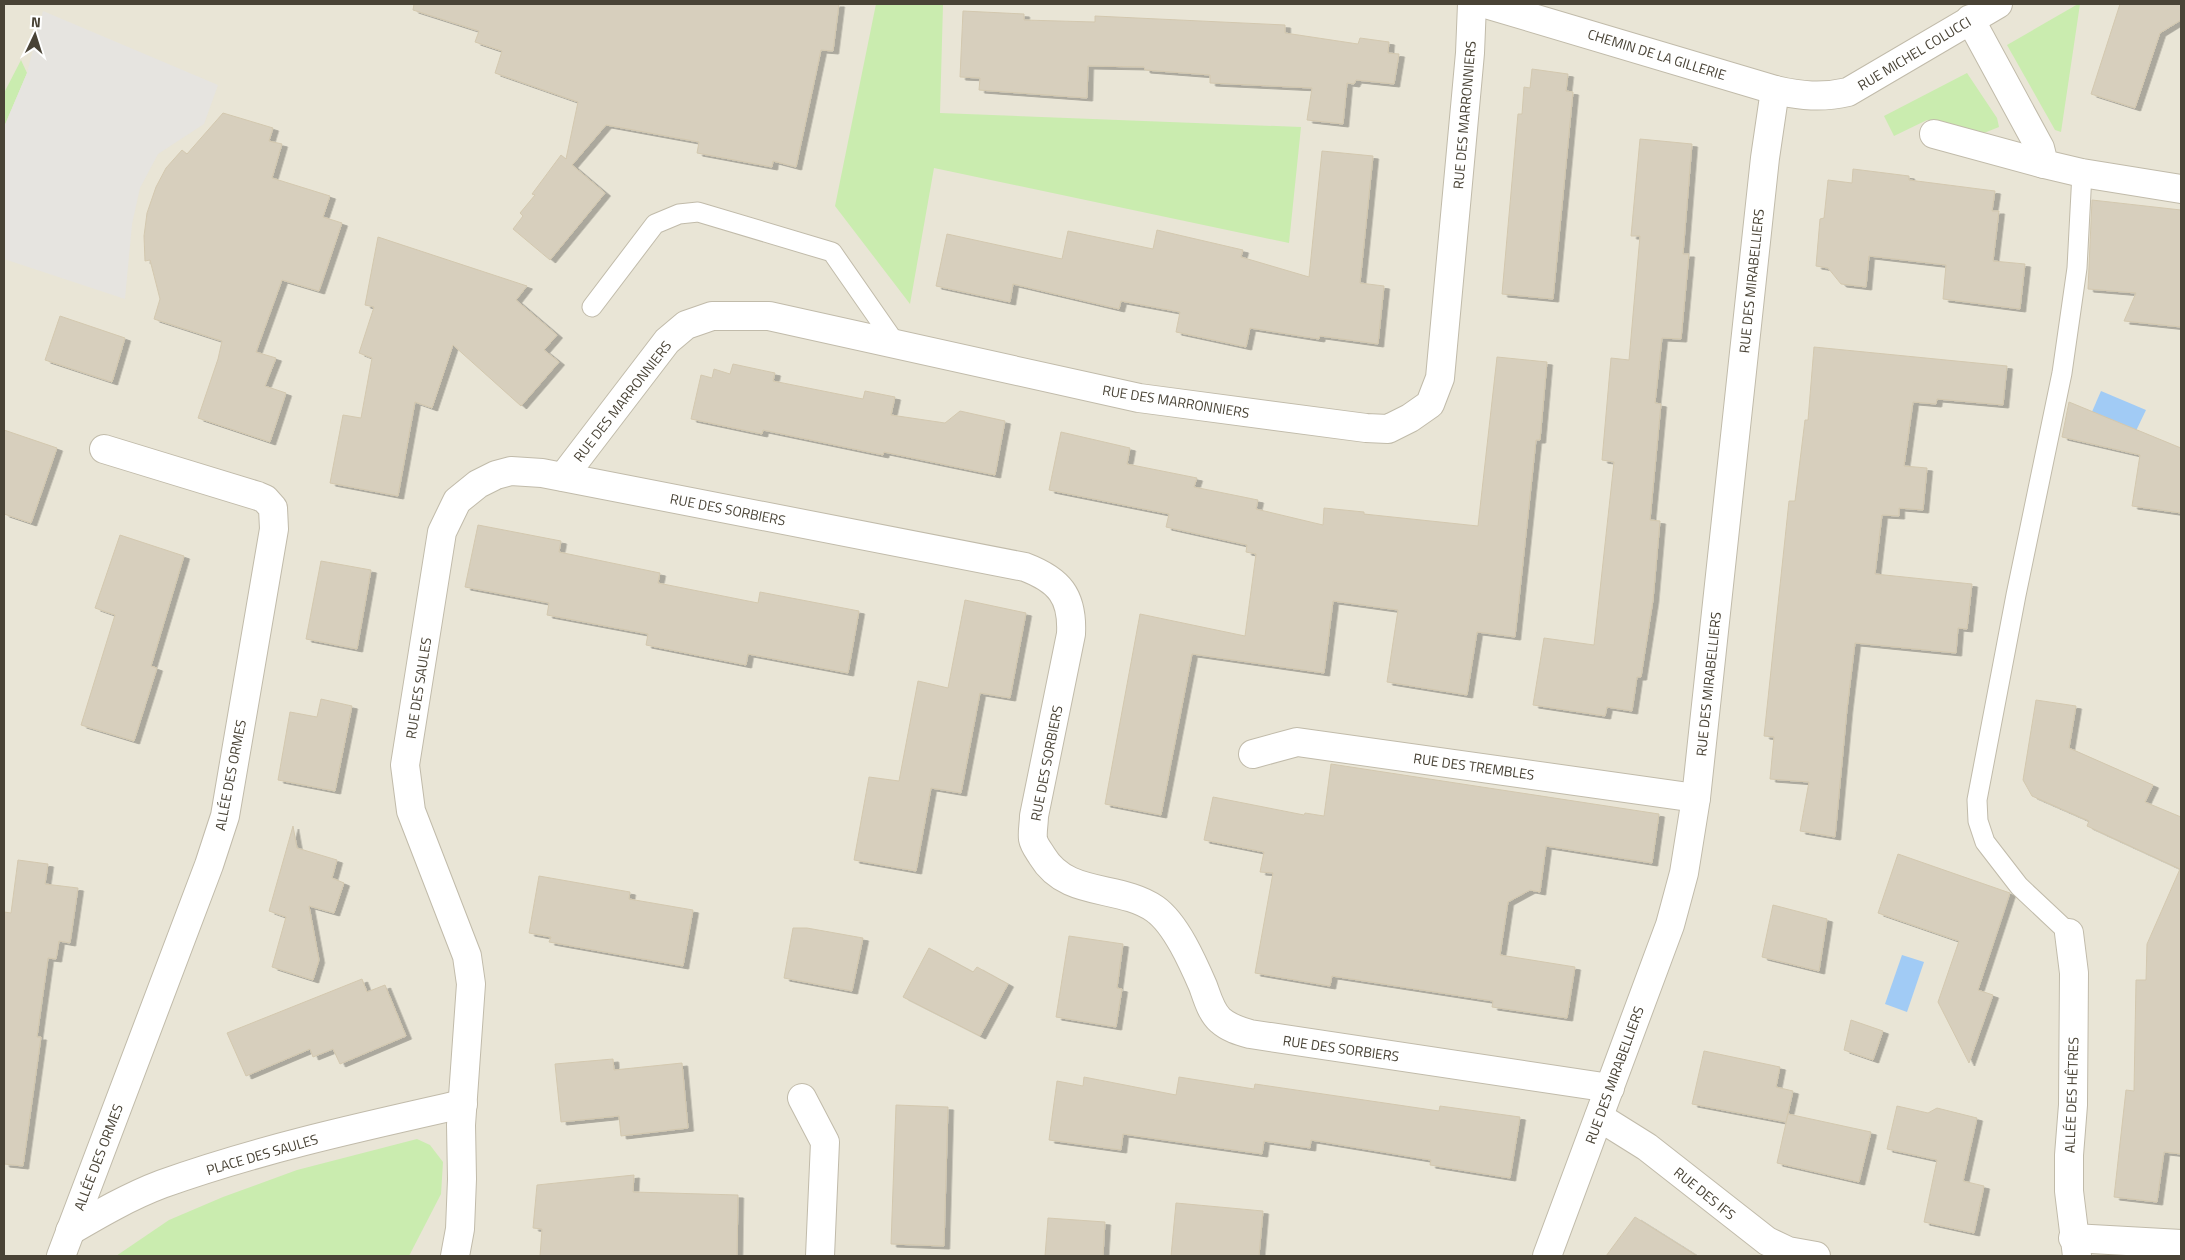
<svg xmlns="http://www.w3.org/2000/svg" width="2185" height="1260" font-family="'Titillium Web',sans-serif">
<defs>
<filter id="shadow"><feDropShadow dx="5.5" dy="3" stdDeviation="0" flood-color="#0004"/></filter>
</defs>
<rect width="100%" height="100%" fill="#f5f2e8"/>
<rect fill="#e9e5d6" x="4" y="4" width="2177" height="1252"/>
<g fill="#caecaf">
<polygon points="876,4 943,5 940,113 1301,127 1289,243 934,168 910,304 835,206"/>
<polygon points="2078,4 2080,4 2061,132 2055,130 2007,45"/>
<polygon points="21,60 27,73 4,127 4,93"/>
<polygon points="1967,73 1997,118 1999,127 1984,133 1927,120 1894,136 1884,116"/>
<polygon points="417,1139 430,1145 443,1162 441,1194 409,1256 116,1256 169,1220 223,1197 297,1170"/>
</g>
<polygon fill="#e6e4e0" points="43,11 218,85 204,124 158,154 140,188 132,224 125,299 4,259 4,127 27,73"/>
<g fill="#a1cbf5">
<polygon points="2101,391 2146,410 2135,433 2091,414"/>
<polygon points="1902,955 1924,962 1907,1012 1885,1004"/>
</g>
<g fill="#d7cfbd" stroke="#d3c8af" filter="url(#shadow)">
<polygon points="414,4 839,4 833,51 821,50 796,167 773,161 772,167 697,153 699,142 606,125 572,165 605,193 550,260 513,229 523,216 520,213 535,195 532,194 561,155 566,159 578,102 495,73 502,51 475,42 479,31 413,10"/>
<polygon points="2120,4 2181,4 2181,20 2160,33 2135,108 2091,94"/>
<polygon points="963,11 1024,14 1024,20 1095,22 1095,16 1285,25 1285,33 1358,44 1360,38 1389,42 1388,53 1399,54 1394,84 1356,80 1354,84 1347,83 1343,124 1307,120 1312,88 1210,83 1210,75 1145,70 1144,67 1088,66 1087,98 979,90 980,78 960,77"/>
<polygon points="1532,69 1568,74 1566,91 1573,92 1553,299 1502,294 1518,114 1522,114 1524,87 1530,88"/>
<polygon points="223,113 273,128 269,141 282,144 272,178 330,196 323,217 342,223 319,291 282,280 256,352 276,358 265,386 286,393 270,442 198,418 218,359 222,341 154,319 160,299 150,260 145,261 144,236 147,213 156,187 166,168 182,150 187,154"/>
<polygon points="1640,139 1692,144 1683,254 1689,254 1681,339 1662,338 1655,403 1661,404 1650,520 1660,521 1653,600 1641,677 1637,677 1632,711 1607,707 1605,716 1533,705 1544,638 1594,645 1614,462 1602,460 1611,358 1629,360 1640,236 1631,236"/>
<polygon points="1322,151 1373,156 1360,283 1384,286 1378,344 1320,336 1319,339 1250,328 1246,347 1176,332 1180,312 1121,301 1119,309 1013,284 1010,302 936,286 947,234 1062,259 1068,231 1153,249 1157,230 1243,250 1241,257 1309,277"/>
<polygon points="1853,169 1909,176 1909,180 1995,191 1992,211 1999,211 1993,261 2025,264 2020,309 1943,299 1946,265 1869,256 1866,287 1841,284 1828,268 1816,266 1820,219 1824,218 1828,180 1852,183"/>
<polygon points="2092,200 2181,210 2181,327 2124,321 2136,293 2088,289"/>
<polygon points="378,237 527,286 516,300 557,335 544,350 559,362 521,406 453,345 432,408 415,402 398,496 330,483 343,415 361,418 372,358 359,353 374,307 365,305"/>
<polygon points="60,316 125,338 112,382 45,360"/>
<polygon points="1814,347 2007,366 2003,405 1937,399 1936,404 1913,402 1904,466 1927,468 1923,510 1899,508 1899,516 1882,515 1875,574 1972,584 1967,629 1958,628 1956,653 1855,643 1847,709 1835,837 1800,831 1809,782 1770,779 1774,737 1764,736 1789,501 1795,501 1805,420 1808,420"/>
<polygon points="1497,357 1547,362 1540,440 1536,440 1515,637 1477,632 1467,695 1387,682 1398,610 1333,601 1324,673 1192,654 1161,815 1105,804 1140,614 1245,636 1256,554 1246,552 1247,545 1166,527 1169,514 1049,490 1061,432 1130,448 1127,464 1197,478 1194,487 1258,500 1256,509 1323,525 1324,508 1364,512 1364,514 1478,526"/>
<polygon points="733,364 775,373 773,381 863,399 865,391 895,397 891,415 945,423 960,411 1005,421 995,475 884,452 883,455 763,430 762,434 691,419 701,375 712,378 714,369 730,374"/>
<polygon points="2069,402 2181,448 2181,513 2132,506 2140,455 2062,437"/>
<polygon points="4,430 57,448 31,523 4,514"/>
<polygon points="478,525 561,541 559,552 660,573 658,583 758,603 760,592 859,611 848,673 748,654 746,665 646,645 648,634 547,615 549,603 465,587"/>
<polygon points="120,535 184,556 151,666 157,668 134,741 81,725 115,615 95,608"/>
<polygon points="321,561 371,570 357,649 306,639"/>
<polygon points="965,600 1026,613 1010,698 980,693 961,793 931,788 916,871 854,860 869,777 899,781 918,681 948,688"/>
<polygon points="321,699 352,706 335,791 278,780 290,712 317,717"/>
<polygon points="2036,700 2076,706 2069,748 2153,785 2145,802 2181,817 2181,1154 2164,1152 2157,1202 2114,1197 2126,1090 2134,1091 2136,980 2146,980 2147,944 2180,869 2087,826 2089,821 2032,796 2023,780"/>
<polygon points="1331,764 1659,814 1652,863 1546,846 1540,892 1530,890 1508,902 1500,955 1575,967 1567,1018 1492,1007 1493,1001 1332,976 1330,986 1255,973 1273,873 1260,872 1264,852 1204,840 1213,797 1304,815 1305,813 1324,816"/>
<polygon points="293,826 297,848 337,860 332,878 344,883 334,913 309,906 319,960 313,980 272,967 286,917 269,911"/>
<polygon points="1898,854 2010,893 1978,990 1993,995 1969,1063 1938,1002 1959,941 1878,913"/>
<polygon points="18,860 48,864 45,884 78,888 70,943 59,941 56,959 48,958 37,1037 41,1037 23,1166 4,1164 4,912 11,913"/>
<polygon points="539,876 630,892 629,899 693,910 683,966 549,942 551,937 529,933"/>
<polygon points="1773,905 1827,919 1819,971 1762,957"/>
<polygon points="793,928 807,928 863,938 852,991 784,978"/>
<polygon points="1069,936 1123,944 1117,988 1122,989 1116,1027 1056,1017"/>
<polygon points="929,948 973,972 977,967 1008,984 980,1036 903,997"/>
<polygon points="362,979 367,992 385,985 406,1036 340,1064 333,1049 313,1057 310,1049 246,1076 227,1033"/>
<polygon points="1851,1020 1883,1031 1873,1060 1844,1050"/>
<polygon points="1704,1051 1780,1067 1776,1087 1793,1091 1786,1122 1692,1104"/>
<polygon points="613,1059 614,1070 682,1063 688,1128 621,1136 619,1116 561,1122 555,1064"/>
<polygon points="1084,1077 1176,1095 1179,1077 1254,1089 1255,1084 1439,1111 1440,1106 1520,1117 1510,1178 1430,1165 1431,1160 1311,1140 1310,1148 1264,1141 1262,1154 1123,1134 1121,1150 1049,1140 1057,1081 1083,1086"/>
<polygon points="896,1105 948,1107 944,1246 891,1244"/>
<polygon points="1897,1106 1928,1113 1937,1108 1977,1118 1963,1181 1984,1186 1974,1233 1924,1222 1937,1160 1887,1149"/>
<polygon points="1788,1114 1871,1132 1859,1182 1777,1163"/>
<polygon points="634,1175 633,1192 738,1195 737,1256 540,1256 542,1229 533,1228 537,1185"/>
<polygon points="1176,1203 1263,1211 1259,1256 1171,1256"/>
<polygon points="1635,1217 1697,1256 1606,1256"/>
<polygon points="1048,1218 1105,1222 1103,1256 1045,1256"/>
</g>
<g fill="none" stroke-linecap="round" stroke-linejoin="round">
<g stroke="#c1bbaa" stroke-width="21">
<g id="lane">
<polyline points="592,307 655,224 679,214 698,212 832,252 896,344"/>
<polyline points="2069,933 2019,886 1985,842 1978,821 1977,800 2016,595 2062,373 2077,268 2082,173"/>
</g>
</g>
<g stroke="#c1bbaa" stroke-width="30">
<g id="street">
<path d="M 1486,4 L 1775,90 C 1801,96 1822,98 1848,92 L 1998,4"/>
<polyline points="1970,19 2040,148 2044,164 2082,173 2181,189"/>
<polyline points="1934,134 2044,164"/>
<polyline points="563,477 667,341 686,325 712,316 769,316 1139,398 1366,428 1388,429 1410,418 1430,404 1440,378 1470,53 1472,4"/>
<polyline points="1253,754 1297,742 1696,798"/>
<polyline points="2069,933 2074,973 2073,1105 2069,1155 2069,1191 2077,1256"/>
<polyline points="802,1098 825,1142 820,1256"/>
<polyline points="1599,1117 1647,1147 1767,1241 1788,1251 1816,1256"/>
<path d="M 70,1231 C 99,1214 130,1196 162,1184 C 260,1149 361,1127 463,1104"/>
<polyline points="2073,1238 2181,1244"/>
<polyline points="61,1256 209,865 225,816 274,529 273,508 265,499 258,496 104,449"/>
<path d="M 455,1256 L 460,1229 L 462,1179 L 461,1125 L 471,984 L 467,956 L 411,811 L 405,765 L 442,532 L 457,501 L 478,484 L 496,475 L 511,471 L 542,473 L 1025,567 C 1059,580 1073,596 1071,634 L 1034,816 C 1034,823 1032,832 1033,839 C 1034,845 1039,851 1042,856 C 1067,898 1119,884 1155,909 C 1176,924 1193,963 1203,986 C 1207,997 1211,1012 1220,1020 C 1229,1028 1239,1031 1250,1034 L 1610,1088"/>
<polyline points="1547,1256 1670,925 1684,873 1696,798 1765,158 1775,90"/>
</g>
</g>
<use href="#lane" stroke="#fff" stroke-width="19"/>
<use href="#street" stroke="#fff" stroke-width="28"/>
</g>
<g text-anchor="middle" dominant-baseline="central" stroke-width="5" stroke-linejoin="round" paint-order="stroke">
<g font-size="14" fill="#494336" stroke="#fff">
<text transform="translate(1914 53) rotate(-31)">RUE MICHEL COLUCCI</text>
<text transform="translate(1657 54) rotate(17)">CHEMIN DE LA GILLERIE</text>
<text transform="translate(1464 115) rotate(-85)">RUE DES MARRONNIERS</text>
<text transform="translate(1751 281) rotate(-84)">RUE DES MIRABELLIERS</text>
<text transform="translate(622 401) rotate(-52)">RUE DES MARRONNIERS</text>
<text transform="translate(1176 401) rotate(9)">RUE DES MARRONNIERS</text>
<text transform="translate(728 509) rotate(11)">RUE DES SORBIERS</text>
<text transform="translate(1708 684) rotate(-84)">RUE DES MIRABELLIERS</text>
<text transform="translate(418 688) rotate(-81)">RUE DES SAULES</text>
<text transform="translate(1046 763) rotate(-79)">RUE DES SORBIERS</text>
<text transform="translate(1474 766) rotate(8)">RUE DES TREMBLES</text>
<text transform="translate(230 775) rotate(-79)">ALLÉE DES ORMES</text>
<text transform="translate(1341 1048) rotate(8)">RUE DES SORBIERS</text>
<text transform="translate(1614 1075) rotate(-70)">RUE DES MIRABELLIERS</text>
<text transform="translate(2071 1095) rotate(-88)">ALLÉE DES HÊTRES</text>
<text transform="translate(262 1154) rotate(-16)">PLACE DES SAULES</text>
<text transform="translate(98 1157) rotate(-69)">ALLÉE DES ORMES</text>
<text transform="translate(1705 1193) rotate(39)">RUE DES IFS</text>
</g>
</g>
<rect width="2185" height="1260" fill="none" stroke="#494336" stroke-width="10"/>
<g transform="translate(35 35) rotate(4)" stroke="#ffffff" stroke-width="4" paint-order="stroke">
<path d="M0-4L9 19L0 12L-9 19Z" fill="#494336"/>
<text y="-8" font-size="14" font-weight="bold" text-anchor="middle" fill="#494336">N</text>
</g>
</svg>
